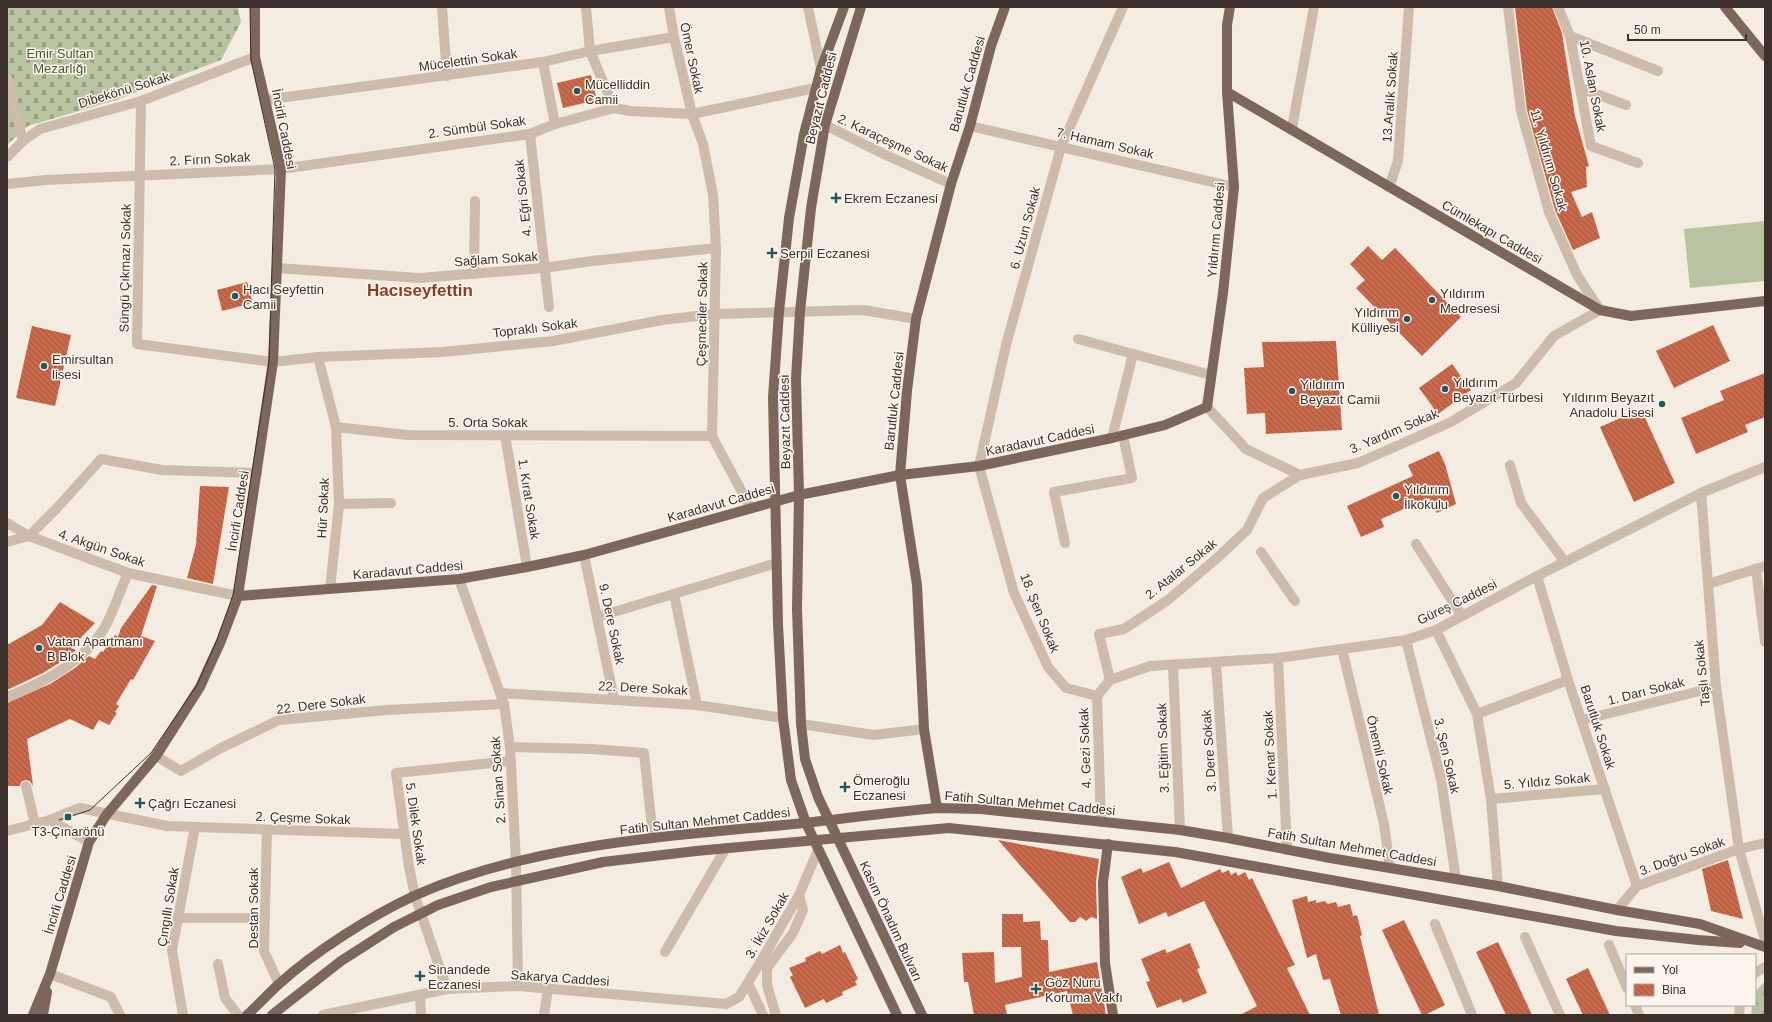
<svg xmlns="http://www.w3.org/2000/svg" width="1772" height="1022" font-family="Helvetica,sans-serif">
<defs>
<pattern id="forest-crowns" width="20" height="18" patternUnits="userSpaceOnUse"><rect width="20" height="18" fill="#b8c4a0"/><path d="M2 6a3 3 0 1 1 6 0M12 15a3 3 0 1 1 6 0" fill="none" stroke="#97a083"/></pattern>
<pattern id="cemetery-stones" width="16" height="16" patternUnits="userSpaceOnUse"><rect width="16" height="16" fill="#b8c4a0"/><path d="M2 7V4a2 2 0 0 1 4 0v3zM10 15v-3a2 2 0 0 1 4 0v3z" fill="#97a083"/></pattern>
<pattern id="building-back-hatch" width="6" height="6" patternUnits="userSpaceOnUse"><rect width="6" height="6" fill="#c8694b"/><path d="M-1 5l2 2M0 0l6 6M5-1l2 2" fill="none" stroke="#a4573f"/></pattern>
</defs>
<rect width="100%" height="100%" fill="#f4ebe1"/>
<polygon fill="url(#forest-crowns)" points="1765,981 1765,1015 1751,1015 1752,1005 1755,1005 1755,992"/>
<polygon fill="url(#cemetery-stones)" points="7,7 238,7 241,22 221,60 119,99 28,126 7,145"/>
<polygon fill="#b8c4a0" points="1765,221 1765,281 1690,288 1684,229"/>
<g fill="url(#building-back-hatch)">
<polygon points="1515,7 1552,7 1562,33 1575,116 1589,166 1586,167 1587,187 1571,192 1582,217 1592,212 1600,238 1573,250 1555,210 1527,110"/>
<polygon points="591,75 597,100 563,108 557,83"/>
<polygon points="1368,246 1382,260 1395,248 1461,317 1422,356 1356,288 1365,280 1350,264"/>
<polygon points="247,282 253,303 222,311 217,290"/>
<polygon points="1713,325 1730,361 1674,388 1656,351"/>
<polygon points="32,326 71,335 55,406 16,398"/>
<polygon points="1336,341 1342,430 1266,434 1265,413 1247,414 1244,368 1264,367 1262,342"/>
<polygon points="1452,364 1471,390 1438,414 1419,388"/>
<polygon points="1765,373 1765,417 1745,425 1748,432 1696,454 1681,418 1724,400 1720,391"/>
<polygon points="1641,409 1675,483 1634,502 1600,427"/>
<polygon points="1439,451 1445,464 1456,504 1437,513 1429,498 1381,519 1384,527 1361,537 1347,506 1413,476 1408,465"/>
<polygon points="200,486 229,487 213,584 187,578 196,545"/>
<polygon points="152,585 157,586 141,636 155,641 133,680 131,679 116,704 119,706 115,712 117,713 109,725 99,720 93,730 70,719 27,739 33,786 30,781 25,780 21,782 20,786 7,786 7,703 50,684 75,668 89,656 95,659 101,651 103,652 115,635 118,637 121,628"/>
<polygon points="60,602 95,623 71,648 76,650 67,658 43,673 7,690 7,645 42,625"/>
<polygon points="998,840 1099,859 1096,882 1097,919 1091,917 1086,921 1080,917 1075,922 1070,922"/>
<polygon points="1728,860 1743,919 1711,911 1702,869"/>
<polygon points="1169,862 1181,888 1220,869 1222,873 1229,870 1231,875 1236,872 1238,876 1245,872 1249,880 1252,878 1295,965 1287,968 1310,1015 1240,1015 1257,1006 1204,901 1168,917 1166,912 1139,924 1121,877 1141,868 1143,873"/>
<polygon points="1307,896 1308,902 1316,900 1316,903 1325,901 1328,904 1336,902 1338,907 1350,904 1353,916 1357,915 1362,935 1360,936 1379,1015 1341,1015 1330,979 1323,980 1316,954 1307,958 1292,900"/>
<polygon points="1002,914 1023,914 1023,922 1040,921 1041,940 1048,940 1049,972 1097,962 1106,1015 1073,1015 1067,991 1005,1005 1007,1015 974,1015 968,982 964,982 962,953 994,952 995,983 1022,977 1021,947 1002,947"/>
<polygon points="1404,920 1445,1005 1425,1015 1422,1015 1382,930"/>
<polygon points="1498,942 1532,1015 1506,1015 1476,952"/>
<polygon points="1190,943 1200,968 1197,969 1207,993 1183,1003 1181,999 1157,1008 1146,982 1150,981 1141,959 1165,949 1167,953"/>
<polygon points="840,945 843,953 845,952 858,979 855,981 857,985 842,992 843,995 826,1003 824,999 805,1008 790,977 793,975 789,968 806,961 805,958 820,951 822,954"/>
<polygon points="1588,968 1610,1015 1583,1015 1566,979"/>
</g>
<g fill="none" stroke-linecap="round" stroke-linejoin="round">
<g stroke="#cdbbac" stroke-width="10">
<polyline points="442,7 447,76"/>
<polyline points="586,7 590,51 614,108"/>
<polyline points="669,7 674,37 692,114 703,144 713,195 716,248 712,436 750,507"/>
<polyline points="808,7 821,69"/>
<polyline points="1558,7 1570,36 1591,146 1638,163"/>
<polyline points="1570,36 1658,71"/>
<polyline points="543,62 555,124"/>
<polyline points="7,78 23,141"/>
<polyline points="1580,88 1626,105"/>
<polyline points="265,100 543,62 590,51 674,37"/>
<polyline points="141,101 137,344 273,362 318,357 443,352 553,341 662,320 715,314 863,310 916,319"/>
<polyline points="825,125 888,156 951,184"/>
<polyline points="970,126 1234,187"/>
<polyline points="1292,128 1314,7"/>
<polyline points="530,134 549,307"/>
<polyline points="7,157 23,141 40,129 141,101 255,57"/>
<polyline points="7,184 46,180 281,169 530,134 555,124 614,108 630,111 692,114 815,88"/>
<polyline points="1389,187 1398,161 1409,7"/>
<polyline points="277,268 419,278 544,268 592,261 716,248"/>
<polyline points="474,274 475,201"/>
<polyline points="1078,339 1211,375"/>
<polyline points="318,357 336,427 408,435 712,436"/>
<polyline points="1207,407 1246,449 1300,475 1358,463 1451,422 1516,383 1554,336 1600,310 1577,275 1549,212 1521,111 1508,7"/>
<polyline points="505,435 527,567"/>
<polyline points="1112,438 1133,354"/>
<polyline points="1510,465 1521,503 1565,562"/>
<polyline points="1701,493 1716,687 1739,849 1765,940"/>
<polyline points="339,504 391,503"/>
<polyline points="7,523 29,536 57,508 101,459 162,470 257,473"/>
<polyline points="7,542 29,536 128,573 238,596"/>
<polyline points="1065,543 1054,492 1132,478 1123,435"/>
<polyline points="1416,544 1462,616"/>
<polyline points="1261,552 1295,601"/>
<polyline points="584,555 614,699"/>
<polyline points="1756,569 1765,642"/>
<polyline points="1537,576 1568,680 1637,886"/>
<polyline points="459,579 504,704 510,747 516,862 518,986"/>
<polyline points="1708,584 1765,566"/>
<polyline points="330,589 339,504 336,427"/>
<polyline points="674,594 697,705"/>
<polyline points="597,617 777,563"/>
<polyline points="1436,630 1477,714 1491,799 1498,886"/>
<polyline points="1406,640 1441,779 1456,879"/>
<polyline points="1342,649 1384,824 1390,868"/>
<polyline points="1278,658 1287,850"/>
<polyline points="1216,663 1228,838"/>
<polyline points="1173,665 1180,830"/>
<polyline points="1110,680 1099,634 1124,629 1168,600 1216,559 1247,530 1263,498 1300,475"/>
<polyline points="500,693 697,705 783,718"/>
<polyline points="1097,696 1066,688 1048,667 1014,593 979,466 1006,345 1061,147 1123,7"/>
<polyline points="1097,696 1110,680 1150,666 1278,658 1406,640 1436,630 1537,576 1701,493 1765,467"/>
<polyline points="1097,696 1101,822"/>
<path d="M 7,697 C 41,684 80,663 102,632 C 112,617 120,590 128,573"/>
<polyline points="1477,714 1568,680"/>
<polyline points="1582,720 1716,687"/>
<polyline points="801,724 874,735 924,729"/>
<polyline points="510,747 592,749 644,753 653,837"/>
<polyline points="156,756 181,771 219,749 279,720 387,710 504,704"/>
<polyline points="26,786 35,824"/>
<polyline points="1491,799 1605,789"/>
<polyline points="50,820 80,808 167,826 403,834"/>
<polyline points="267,830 264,951 279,984"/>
<polyline points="7,831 50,820 89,842"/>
<polyline points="1617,910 1637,886 1739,849 1765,843"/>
<polyline points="178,918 265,918"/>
<polyline points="1435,924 1472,1015"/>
<polyline points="1525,937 1560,1015"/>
<polyline points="1609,945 1627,988"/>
<polyline points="665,952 726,848"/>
<polyline points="218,964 225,998 238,1015"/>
<polyline points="1755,973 1765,967"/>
<polyline points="50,974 111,997 120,1015"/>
<polyline points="748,983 763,1015"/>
<polyline points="447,989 415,896 409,867 396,773 511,761"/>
<polyline points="420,995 421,1015"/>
<polyline points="1635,1005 1639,1015"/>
<polyline points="183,1015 172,950 195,827"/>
<polyline points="323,1015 447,989 518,986 726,1004 739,997 760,963 799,895 818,850"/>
<polyline points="544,1015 548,989"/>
<polyline points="776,1015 767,985 767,968 793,933 803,910 799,895"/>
<polyline points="1739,1015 1740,1005"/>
</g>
<g stroke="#7d675c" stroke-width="10">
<polyline points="844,7 821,69 804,134 789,218 779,312 773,397 778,624 783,718 791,780 806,823 897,1015"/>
<polyline points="861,7 825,125 811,208 800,312 796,378 799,495 797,609 801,724 805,759 818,797 922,1015"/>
<polyline points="1725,7 1765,56"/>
<polyline points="1227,92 1600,310 1631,316 1765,301"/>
<polyline points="238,596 459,579 527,567 584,555 799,495 900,475 979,466 1112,438 1165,425 1207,407 1223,293 1234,187 1227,92 1227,25 1230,7"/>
<polyline points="937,808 924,729 917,585 900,475 907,391 916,319 951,184 970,126 991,46 1005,7"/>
<polyline points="1108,844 1103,882 1105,963 1113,1015"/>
<polyline points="33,1015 50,974 89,842 107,814 156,756 200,687 221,641 238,596 273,362 281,169 255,57 255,7"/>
<polyline points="43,1015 47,992"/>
<path d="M 247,1015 C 258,1005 268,994 279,984 C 314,952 372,915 416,895 C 537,842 675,836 805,823 C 849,818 893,812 937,808 L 981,809 L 1180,830 L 1228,838 L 1330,858 L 1498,886 L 1617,910 L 1700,924 L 1765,947"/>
<polyline points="272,1015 341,961 394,927 438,905 491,887 603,862 696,851 949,828 1175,852 1616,931 1698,940 1740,943"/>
</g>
<polyline stroke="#3b302b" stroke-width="1" points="59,820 90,810 151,753 197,685 217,640 233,595 269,362 275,169 251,60 250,7"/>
</g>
<g fill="#1f5a5e" stroke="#fbf5ee" stroke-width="1.5">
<circle cx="577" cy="91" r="4"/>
<path d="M834 192h4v4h4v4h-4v4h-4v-4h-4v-4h4z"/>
<path d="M770 247h4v4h4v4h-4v4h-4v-4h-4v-4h4z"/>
<circle cx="235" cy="296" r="4"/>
<circle cx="1432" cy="300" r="4"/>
<circle cx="1407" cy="319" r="4"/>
<circle cx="44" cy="366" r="4"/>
<circle cx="1445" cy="389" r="4"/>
<circle cx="1292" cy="391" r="4"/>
<circle cx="1662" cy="404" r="4"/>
<circle cx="1396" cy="496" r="4"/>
<circle cx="39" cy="648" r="4"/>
<path d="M843 781h4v4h4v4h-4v4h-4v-4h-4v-4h4z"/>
<path d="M138 797h4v4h4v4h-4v4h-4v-4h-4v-4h4z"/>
<rect x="64" y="813" width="8" height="8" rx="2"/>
<path d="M418 970h4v4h4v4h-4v4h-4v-4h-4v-4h4z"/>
<path d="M1034 983h4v4h4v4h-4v4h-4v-4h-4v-4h4z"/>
</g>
<g text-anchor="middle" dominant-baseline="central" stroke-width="3" stroke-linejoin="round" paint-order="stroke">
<g font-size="13" fill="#4a5a2e" stroke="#fbf5ee">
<text x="60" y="53">Emir Sultan<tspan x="60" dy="15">Mezarlığı</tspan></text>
</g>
<g font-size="13" fill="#3b302b" stroke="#fbf5ee">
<text transform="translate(692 58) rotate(78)">Ömer Sokak</text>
<text transform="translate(468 60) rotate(-8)">Mücelettin Sokak</text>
<text transform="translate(967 84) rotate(-74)">Barutluk Caddesi</text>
<text transform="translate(1593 86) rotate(79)">10. Aslan Sokak</text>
<text transform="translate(124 90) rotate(-17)">Dibekönü Sokak</text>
<text transform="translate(1390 97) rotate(-86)">13.Aralık Sokak</text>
<text transform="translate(821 98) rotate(-76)">Beyazıt Caddesi</text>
<text transform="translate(477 127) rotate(-8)">2. Sümbül Sokak</text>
<text transform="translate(284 129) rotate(79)">İncirli Caddesi</text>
<text transform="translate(893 143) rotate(25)">2. Karaçeşme Sokak</text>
<text transform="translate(1105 143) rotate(13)">7. Hamam Sokak</text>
<text transform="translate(210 159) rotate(-3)">2. Fırın Sokak</text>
<text transform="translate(1549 160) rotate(74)">11. Yıldırım Sokak</text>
<text transform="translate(523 198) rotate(-96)">4. Eğri Sokak</text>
<text transform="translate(1025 228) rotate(-75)">6. Uzun Sokak</text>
<text transform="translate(1216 230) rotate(-85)">Yıldırım Caddesi</text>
<text transform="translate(1492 232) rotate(30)">Cümlekapı Caddesi</text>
<text transform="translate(496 259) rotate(-4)">Sağlam Sokak</text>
<text transform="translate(125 268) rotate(-89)">Süngü Çıkmazı Sokak</text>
<text transform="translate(702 314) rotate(-89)">Çeşmeciler Sokak</text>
<text transform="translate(535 328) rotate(-7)">Topraklı Sokak</text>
<text transform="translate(894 401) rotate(-84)">Barutluk Caddesi</text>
<text x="488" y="422">5. Orta Sokak</text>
<text transform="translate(785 422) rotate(-91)">Beyazıt Caddesi</text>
<text transform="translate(1394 431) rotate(-23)">3. Yardım Sokak</text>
<text transform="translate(1040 440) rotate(-12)">Karadavut Caddesi</text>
<text transform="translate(529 499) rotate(81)">1. Kırat Sokak</text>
<text transform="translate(721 503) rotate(-16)">Karadavut Caddesi</text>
<text transform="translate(323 508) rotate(-87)">Hür Sokak</text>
<text transform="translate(238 511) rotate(-81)">İncirli Caddesi</text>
<text transform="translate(102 548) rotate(19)">4. Akgün Sokak</text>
<text transform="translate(1181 569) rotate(-39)">2. Atalar Sokak</text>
<text transform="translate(408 570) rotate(-5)">Karadavut Caddesi</text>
<text transform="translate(1457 602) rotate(-26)">Güreş Caddesi</text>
<text transform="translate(1040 613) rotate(68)">18. Şen Sokak</text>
<text transform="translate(612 624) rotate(78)">9. Dere Sokak</text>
<text transform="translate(1702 673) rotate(-96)">Taşlı Sokak</text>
<text transform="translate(643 688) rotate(3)">22. Dere Sokak</text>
<text transform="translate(1646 691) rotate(-14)">1. Darı Sokak</text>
<text transform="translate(321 704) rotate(-7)">22. Dere Sokak</text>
<text transform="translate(1598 727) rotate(72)">Barutluk Sokak</text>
<text transform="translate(1085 748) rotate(-92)">4. Gezi Sokak</text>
<text transform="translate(1163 748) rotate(-92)">3. Eğitim Sokak</text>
<text transform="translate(1209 751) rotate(-94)">3. Dere Sokak</text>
<text transform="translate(1270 755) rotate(-93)">1. Kenar Sokak</text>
<text transform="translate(1380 755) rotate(77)">Önemli Sokak</text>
<text transform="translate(1447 756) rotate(77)">3. Şen Sokak</text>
<text transform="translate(498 780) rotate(-94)">2. Sinan Sokak</text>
<text transform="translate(1547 781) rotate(-5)">5. Yıldız Sokak</text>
<text transform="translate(1030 803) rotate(5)">Fatih Sultan Mehmet Caddesi</text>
<text transform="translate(303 818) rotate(2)">2. Çeşme Sokak</text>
<text transform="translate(705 821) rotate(-6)">Fatih Sultan Mehmet Caddesi</text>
<text transform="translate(416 824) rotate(82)">5. Dilek Sokak</text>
<text transform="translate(1352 847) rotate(10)">Fatih Sultan Mehmet Caddesi</text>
<text transform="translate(1682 856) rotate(-20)">3. Doğru Sokak</text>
<text transform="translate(60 895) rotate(-73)">İncirli Caddesi</text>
<text transform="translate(168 907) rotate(-81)">Çıngıllı Sokak</text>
<text transform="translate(253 908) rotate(-90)">Destan Sokak</text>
<text transform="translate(891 921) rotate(65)">Kasım Önadım Bulvarı</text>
<text transform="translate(767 925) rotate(-60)">3. İkiz Sokak</text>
<text transform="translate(560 978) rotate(4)">Sakarya Caddesi</text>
</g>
<g font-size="13" fill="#3b302b" stroke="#fbf5ee" text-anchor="start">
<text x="585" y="84">Mücelliddin<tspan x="585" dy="15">Camii</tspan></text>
<text x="844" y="198">Ekrem Eczanesi</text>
<text x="780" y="253">Serpil Eczanesi</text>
<text x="243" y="289">Hacı Seyfettin<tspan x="243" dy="15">Camii</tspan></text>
<text x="1440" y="293">Yıldırım<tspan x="1440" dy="15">Medresesi</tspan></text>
<text x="1399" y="312" text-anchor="end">Yıldırım<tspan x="1399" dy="15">Külliyesi</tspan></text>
<text x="52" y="359">Emirsultan<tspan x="52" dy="15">lisesi</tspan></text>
<text x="1453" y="382">Yıldırım<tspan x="1453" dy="15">Beyazıt Türbesi</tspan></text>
<text x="1300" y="384">Yıldırım<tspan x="1300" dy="15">Beyazıt Camii</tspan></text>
<text x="1654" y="397" text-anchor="end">Yıldırım Beyazıt<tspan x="1654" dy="15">Anadolu Lisesi</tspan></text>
<text x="1404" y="489">Yıldırım<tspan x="1404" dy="15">İlkokulu</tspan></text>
<text x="47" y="641">Vatan Apartmanı<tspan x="47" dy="15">B Blok</tspan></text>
<text x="853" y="780">Ömeroğlu<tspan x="853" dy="15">Eczanesi</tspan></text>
<text x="148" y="803">Çağrı Eczanesi</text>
<text x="68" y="831" text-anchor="middle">T3-Çınarönü</text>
<text x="428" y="969">Sinandede<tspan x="428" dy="15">Eczanesi</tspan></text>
<text x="1045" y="982">Göz Nuru<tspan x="1045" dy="15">Koruma Vakfı</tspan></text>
</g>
<g font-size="17" font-weight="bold" fill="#8c3b22" stroke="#fbf5ee">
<text x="420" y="290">Hacıseyfettin</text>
</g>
</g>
<rect width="1772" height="1022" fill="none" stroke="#3b302b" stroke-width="16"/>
<rect x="1626" y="954" width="130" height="52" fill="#fbf5ee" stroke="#aea6a0"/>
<rect x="1634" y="967" width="20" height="6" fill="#7d675c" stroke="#aea6a0"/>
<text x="1662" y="974" font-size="12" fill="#3b302b">Yol</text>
<rect x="1634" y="984" width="20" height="12" fill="url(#building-back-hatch)" stroke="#aea6a0"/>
<text x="1662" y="994" font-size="12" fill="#3b302b">Bina</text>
<path d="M1628 34v6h118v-6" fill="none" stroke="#3b302b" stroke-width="2"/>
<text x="1634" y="34" font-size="12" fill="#3b302b" stroke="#fbf5ee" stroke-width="3" paint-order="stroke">50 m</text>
</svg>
